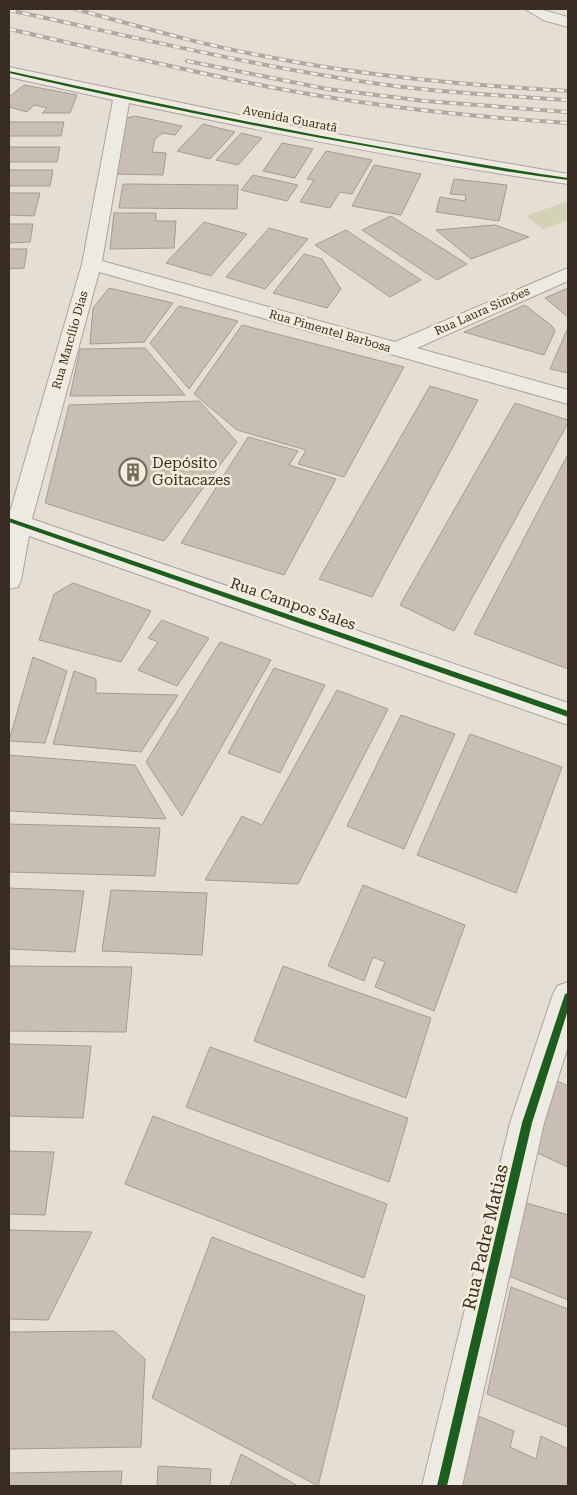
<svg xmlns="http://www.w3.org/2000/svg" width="577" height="1495" font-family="'Roboto Serif',serif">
<rect width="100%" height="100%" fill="#e4ded3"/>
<polygon fill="#d3d2b7" points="568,201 568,220 543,229 526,216"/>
<g fill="#c8beb4" stroke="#a59b92">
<polygon points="24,85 77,95 70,113 42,113 47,108 34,105 27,112 9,107 9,97"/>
<polygon points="135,116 182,126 175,135 163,133 155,139 152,152 166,153 163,175 114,174 126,118"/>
<polygon points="9,122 64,122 61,136 9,136"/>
<polygon points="203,124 235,132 210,159 177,151"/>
<polygon points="241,133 262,138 238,165 216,160"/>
<polygon points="282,143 313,149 295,178 263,171"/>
<polygon points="9,147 60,147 57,162 9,162"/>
<polygon points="326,151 372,160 352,194 340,192 330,208 300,202 314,180 307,179"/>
<polygon points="374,165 421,174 401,215 352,206"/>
<polygon points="9,170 53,170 50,186 9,186"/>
<polygon points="253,175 298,185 287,201 241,190"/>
<polygon points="454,179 507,185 499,221 436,212 440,197 465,201 466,195 450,194"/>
<polygon points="123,184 238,185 237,209 119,208"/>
<polygon points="9,193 40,193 34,216 9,215"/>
<polygon points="114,213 156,213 156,221 176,221 174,248 110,249"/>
<polygon points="391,216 467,264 437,280 362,230"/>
<polygon points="204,222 247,234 211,276 166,263"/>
<polygon points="9,224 33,224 30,242 9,243"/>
<polygon points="495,225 529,237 471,259 436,230"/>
<polygon points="269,228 308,239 265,289 226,277"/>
<polygon points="346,230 421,280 390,297 315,245"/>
<polygon points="9,249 27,249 24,268 9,269"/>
<polygon points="304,254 322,259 341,289 327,308 273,293"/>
<polygon points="109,288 173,303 144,342 90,344 93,308"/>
<polygon points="568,288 568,317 545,298"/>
<polygon points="525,305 552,326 555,331 544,355 464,332"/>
<polygon points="179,306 238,321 189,389 150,343"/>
<polygon points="242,325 404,367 344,477 298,464 306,450 237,430 194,394"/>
<polygon points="567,330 568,330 568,373 550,369"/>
<polygon points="145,348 185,395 70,396 80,349"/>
<polygon points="430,386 478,400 372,597 319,579"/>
<polygon points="199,401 237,442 164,541 45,503 69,405"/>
<polygon points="515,403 568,420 568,423 454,631 400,605"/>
<polygon points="248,437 298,451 289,465 336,479 284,575 181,543"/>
<polygon points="568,454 568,669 474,634"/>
<polygon points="73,583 151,611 121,662 39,640 54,594"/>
<polygon points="162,620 209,638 177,686 138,670 158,642 148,638"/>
<polygon points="220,642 271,660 182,816 146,762"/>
<polygon points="33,657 67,671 45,743 9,741"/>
<polygon points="274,668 325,685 280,773 228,753"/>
<polygon points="74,671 96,679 96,693 178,695 141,752 53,744"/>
<polygon points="337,690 388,709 298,884 205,880 242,816 262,825"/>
<polygon points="401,715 455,734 404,849 347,826"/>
<polygon points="470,734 562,767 516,893 417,855"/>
<polygon points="9,755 135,765 166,819 9,811"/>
<polygon points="9,824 160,828 155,876 9,872"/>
<polygon points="363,885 465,925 434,1011 375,987 385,962 373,957 364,981 328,966"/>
<polygon points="9,888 84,891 75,952 9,949"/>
<polygon points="111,890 207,893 202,955 102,951"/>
<polygon points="9,966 132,967 126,1032 9,1031"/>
<polygon points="283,966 431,1018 406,1098 254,1041"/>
<polygon points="9,1044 91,1046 83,1118 9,1116"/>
<polygon points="210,1047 408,1118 389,1182 186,1107"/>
<polygon points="555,1080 568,1086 568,1167 531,1150"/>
<polygon points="153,1116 387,1204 364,1278 125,1184"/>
<polygon points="9,1151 54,1152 45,1215 9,1214"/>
<polygon points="523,1202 568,1215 568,1300 509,1276"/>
<polygon points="9,1230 92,1232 48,1320 9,1319"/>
<polygon points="212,1237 365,1296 318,1486 152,1398"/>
<polygon points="511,1287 568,1309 568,1427 487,1394"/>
<polygon points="114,1331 145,1359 141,1447 9,1449 9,1332"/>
<polygon points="476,1415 514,1431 510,1447 536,1459 541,1436 568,1449 568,1486 459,1486"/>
<polygon points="241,1454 298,1486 230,1486"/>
<polygon points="158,1466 211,1469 210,1486 157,1486"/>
<polygon points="122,1471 121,1486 9,1486 9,1473"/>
</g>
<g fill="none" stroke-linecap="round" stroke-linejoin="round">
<g stroke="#aaa49b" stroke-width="2">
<g id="minor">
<path d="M 525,9 C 543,8 551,13 568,17 L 568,27 L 543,20 Z"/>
<path d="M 9,67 L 302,128 L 568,174 L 568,184 C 421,163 275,134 129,103 L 102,261 L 395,342 L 568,268 L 568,281 L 417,348 L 568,390 L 568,404 L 99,272 L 32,519 L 568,703 L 568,725 L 29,536 L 21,580 L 18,587 L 9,589 L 9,512 L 10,512 L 82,264 L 113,100 L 9,77 Z"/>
<polygon points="568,982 568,1046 544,1123 462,1486 422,1486 510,1123 552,997 557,986"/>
</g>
</g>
<use href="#minor" fill="#edeae4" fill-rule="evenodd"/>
<g stroke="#aea9a3" stroke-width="4">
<g id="rail">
<path d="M 75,9 C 137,26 199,44 263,56 C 363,76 466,85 568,91"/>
<path d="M 9,10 C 134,37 260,68 387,85 C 447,93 508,96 568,100"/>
<path d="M 9,29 C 101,50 193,73 286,90 C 379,107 474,117 568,123"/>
<polyline points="187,61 327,89 425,101 568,112"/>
</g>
</g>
<use href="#rail" stroke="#f3ecdb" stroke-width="2.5" stroke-dasharray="7" stroke-linecap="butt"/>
<g stroke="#f3ecdb" stroke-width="3">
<g id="cycleway">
<path d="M 9,71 C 194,112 380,150 568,178 L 568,180 C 508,173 448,161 388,150 C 261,128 135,102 9,73 Z"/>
<polygon points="9,518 568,711 568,717 9,522"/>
<polygon points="568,993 568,1010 532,1123 447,1486 437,1486 522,1123 565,994"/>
</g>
</g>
<use href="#cycleway" fill="#1b5e20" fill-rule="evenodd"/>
</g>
<defs>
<g id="building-ring" transform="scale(1.4375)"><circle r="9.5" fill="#f3ecdb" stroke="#756b61" stroke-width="1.5"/><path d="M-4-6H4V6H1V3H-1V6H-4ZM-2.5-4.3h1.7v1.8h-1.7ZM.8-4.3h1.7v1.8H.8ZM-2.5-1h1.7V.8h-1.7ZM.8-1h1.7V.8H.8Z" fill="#756b61"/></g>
</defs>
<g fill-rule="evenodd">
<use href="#building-ring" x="133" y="472"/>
</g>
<g text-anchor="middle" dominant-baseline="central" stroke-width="5" stroke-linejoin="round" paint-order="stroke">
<g font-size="12" fill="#392d23" stroke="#f3ecdb">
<text transform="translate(290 119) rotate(11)">Avenida Guaratã</text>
<text transform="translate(482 311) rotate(-24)">Rua Laura Simões</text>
<text transform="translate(330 331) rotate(16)">Rua Pimentel Barbosa</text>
<text transform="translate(70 340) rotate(-74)">Rua Marcílio Dias</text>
</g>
<g font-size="15" fill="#392d23" stroke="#f3ecdb" text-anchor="start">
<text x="152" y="463">Depósito<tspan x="152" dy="17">Goitacazes</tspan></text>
</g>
<g font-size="15" fill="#392d23" stroke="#f3ecdb">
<text transform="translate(293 604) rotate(19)">Rua Campos Sales</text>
</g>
<g font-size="18" fill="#392d23" stroke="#f3ecdb">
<text transform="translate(485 1237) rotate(-77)">Rua Padre Matias</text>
</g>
</g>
<rect width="577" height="1495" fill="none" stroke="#392d23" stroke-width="20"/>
</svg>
